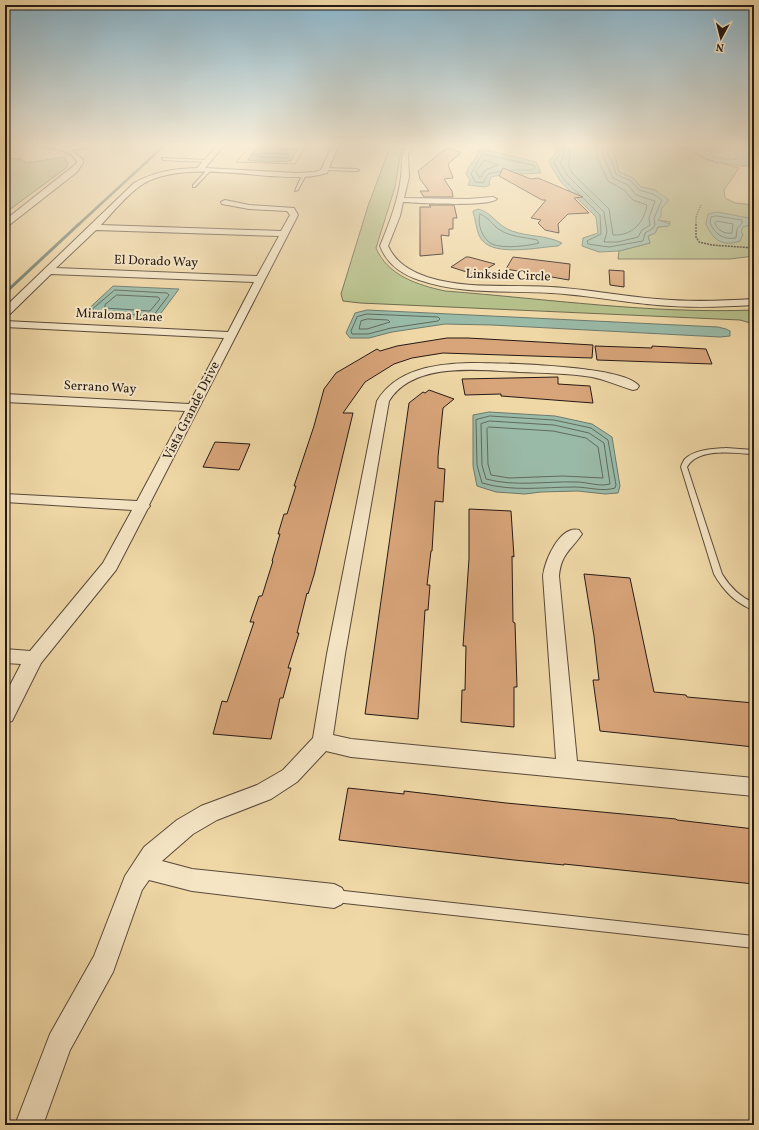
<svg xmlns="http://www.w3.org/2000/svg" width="759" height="1130" font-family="Vollkorn,serif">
<rect width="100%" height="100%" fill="#efd7a6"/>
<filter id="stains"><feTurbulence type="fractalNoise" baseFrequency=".005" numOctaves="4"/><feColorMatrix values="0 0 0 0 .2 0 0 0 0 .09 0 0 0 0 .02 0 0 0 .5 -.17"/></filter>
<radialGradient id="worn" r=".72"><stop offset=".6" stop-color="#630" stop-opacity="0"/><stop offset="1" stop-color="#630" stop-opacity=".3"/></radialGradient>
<g fill="#b5bf8a" stroke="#6d6c50">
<path d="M 391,144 L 406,144 L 401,151 L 395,187 L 376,248 C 388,276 418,285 445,291 C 548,299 651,314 754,310 L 754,324 L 740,320 L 360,303 L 343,301 L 341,294 L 368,206 Z"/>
<path d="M 610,144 L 668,144 L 692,150 L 707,159 L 739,168 L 724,190 L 725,198 L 735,203 L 754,205 L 754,256 L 730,259 L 618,259 L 619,251 L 650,243 L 648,236 L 655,233 L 658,227 L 668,226 L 670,222 L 657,220 C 665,211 658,200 655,190 L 641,187 L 633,178 L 619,172 L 615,157 L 612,153 L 614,147 Z"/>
<path d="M 697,144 L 725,144 C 728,150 734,151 738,156 L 737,158 L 730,160 L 715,158 L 709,150 L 696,145 Z"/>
<polygon points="64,157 68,163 66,168 5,213 5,158 20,159 27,163"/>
</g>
<g fill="#9abaa8" stroke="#6b7a6d">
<polygon points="547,144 610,144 616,150 612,153 615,157 619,172 633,178 641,187 655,190 669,200 661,209 661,216 658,220 670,224 668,226 658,227 655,233 648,236 650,243 619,251 599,252 582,246 583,238 598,233 596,217 561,182 548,161 555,155 554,146"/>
<path d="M 668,144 L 697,144 L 696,145 L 709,150 L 715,158 L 735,160 L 738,156 C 734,151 728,149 725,144 L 754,144 L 754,148 L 750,151 L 754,153 L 753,159 L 754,166 L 741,166 L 717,162 L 707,159 L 692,150 Z"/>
<polygon points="260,149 293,150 297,150 291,161 270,162 248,160 255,150"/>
<polygon points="479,150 487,150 536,162 541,173 501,175 491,177 489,182 490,185 485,187 468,185 470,180 466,174 468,168 475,159"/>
<path d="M 478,209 C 492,212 497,226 512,231 C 529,237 546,235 562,243 L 558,246 C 539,247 495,257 482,240 C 477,234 477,227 475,220 C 475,216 473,215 473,211 Z"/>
<path d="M 717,212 L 749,218 L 754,220 L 754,224 L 743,227 L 741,232 L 743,234 L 740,241 C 722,247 713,240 706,224 L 708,214 Z"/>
<polygon points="113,286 179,289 155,321 81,316"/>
<polygon points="367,310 718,327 726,329 730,331 730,336 720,337 492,325 445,324 392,332 369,338 350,338 346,333 355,313"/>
<polygon points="489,412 555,416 592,424 612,437 620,486 618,493 605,494 578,491 541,492 525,494 496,492 477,486 473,466 473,415"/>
</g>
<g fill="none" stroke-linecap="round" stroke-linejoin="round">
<g stroke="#606a5e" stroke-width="1">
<polyline points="557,144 559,155 554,163 564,180 580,195"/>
<polyline points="562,144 564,155 560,163 568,176 604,212 607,232 604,242 618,242 638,237 642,230 650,225 649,218 655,201 636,195 628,185 613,178 603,156 603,144"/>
<path d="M 569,144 L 570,156 L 568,165 L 572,173 L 609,209 L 613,235 C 632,236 644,223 647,205 L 633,200 L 624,190 L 608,181 L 597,158 L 597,144"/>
<polygon points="259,153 287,154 289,156 287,158 259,157 257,155"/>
<polygon points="485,160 498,165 485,170 481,177 479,177 476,172"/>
<polyline points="501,171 488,174 483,183 475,182 471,174 482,154 533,165 535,168 533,170 512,170"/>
<polyline points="583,198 600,215 601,234 587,241 588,244 609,247 643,241 645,233 652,229 655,225 654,218 662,200 653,194 639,190 631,181 616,174 611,159 608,155 608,144"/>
<path d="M 480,214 C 489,217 492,225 500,230 C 511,237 524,237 537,240 L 539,243 C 528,246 503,249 492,244 C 482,239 477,224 480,214 Z"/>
<path d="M 717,216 L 742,220 L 742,223 L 737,229 L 736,238 C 723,240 715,234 710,223 L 711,217 Z"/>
<path d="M 717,221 L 733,224 L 732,233 C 724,234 719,231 715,224 Z"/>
<polygon points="115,290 167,293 169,295 153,316 94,312 93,309"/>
<polygon points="117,295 158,297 160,299 150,311 105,308 105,305"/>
<polygon points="367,314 438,317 440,319 438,321 391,328 368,334 352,334 351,331 357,317"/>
<polygon points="368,319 388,320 390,322 367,329 359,329 361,321"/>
<path d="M 490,416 L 554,420 L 591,428 L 608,440 L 616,485 L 615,488 C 602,492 588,487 575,487 C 543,487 513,492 482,483 L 477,465 L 476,420 Z"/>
<path d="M 490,421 L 554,425 L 589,433 L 604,443 L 610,484 C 599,487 588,482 576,482 C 545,481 516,487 486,479 L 482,465 L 481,424 Z"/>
<polygon points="489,427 553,431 586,438 598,447 603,478 563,476 509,478 491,475 488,464 487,429"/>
</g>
<polyline stroke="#6b7a6d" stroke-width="2.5" points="78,225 166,144"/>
<polyline stroke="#6b7a6d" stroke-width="3" points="5,293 79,224"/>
</g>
<g fill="#d8a47a" stroke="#251a15">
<polygon points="448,147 461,153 448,164 453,178 444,179 452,191 453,197 424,197 420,191 429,191 420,179 418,171"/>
<polygon points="503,168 531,179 538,178 583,197 574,198 589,213 568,214 558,224 559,233 545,230 538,223 541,220 531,218 546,200 542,200 499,176"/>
<polygon points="429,205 454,205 457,218 453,218 453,229 449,229 449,236 441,235 443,254 420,256 420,207 431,207"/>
<polygon points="466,257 469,257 495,264 476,275 451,267"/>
<polygon points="513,257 570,264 569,280 506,269"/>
<polygon points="609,270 624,271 624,287 610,285"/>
<polygon points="447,338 468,338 593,345 592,358 443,353 412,358 394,364 365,382 343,413 353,413 314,575 308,594 307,593 297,633 299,633 288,668 291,668 283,698 280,698 271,739 213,734 222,701 227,702 254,622 250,622 259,596 262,596 273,561 272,561 280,534 278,534 284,514 287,514 296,486 294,486 314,426 324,389 336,373 377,349 380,351 397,346"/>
<polygon points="595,346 652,348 652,346 706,349 712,364 597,360"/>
<polygon points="558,377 558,384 590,386 593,403 501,396 501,394 465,395 462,379"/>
<polygon points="429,390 454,399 443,408 438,457 438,468 445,469 443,502 435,501 432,551 431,551 427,585 430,585 428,610 425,610 418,719 365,714 409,403 423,392 425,393"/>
<polygon points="215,442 250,444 239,470 203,467"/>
<polygon points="469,509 511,511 514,557 512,556 513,622 515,623 517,687 514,687 514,727 461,722 462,690 465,690 466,646 463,646 469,559"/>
<polygon points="584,574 630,578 654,692 686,695 687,697 754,703 754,747 600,731 593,680 599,680 594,636"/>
<polygon points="348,788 404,794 404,791 506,803 676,819 677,820 754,829 754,884 564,864 564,865 514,860 339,840"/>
</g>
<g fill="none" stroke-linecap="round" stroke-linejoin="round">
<g stroke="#584939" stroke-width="2">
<g id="service">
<polygon points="336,144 365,145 367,146 337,146"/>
<polygon points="162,158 206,160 208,161 206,162 163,160"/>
<polygon points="324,168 357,169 359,170 357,171 325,170"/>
<polygon points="207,170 210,171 195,187 193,187 193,185"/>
<polygon points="304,174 306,175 298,190 295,191 302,175"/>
<path d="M 726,448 L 754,450 L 754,454 C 734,453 698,447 687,467 L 722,574 C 730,587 740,597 754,603 L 754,610 C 736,604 723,590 714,574 L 681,467 C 682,464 683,461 685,459 C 695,449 713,449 726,448 Z"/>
<polygon points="335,890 754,936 754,948 335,902 331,900 329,896 331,892"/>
</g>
</g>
<g stroke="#584939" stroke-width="2">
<g id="minor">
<path d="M 30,144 C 41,142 52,146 64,147 C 75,148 87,142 98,144 L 95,146 L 72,150 L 83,160 L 83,163 L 77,172 L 8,226 L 5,226 L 5,220 L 71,168 L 77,163 C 74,148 45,148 33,146 Z"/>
<path d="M 219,144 L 225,144 L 205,168 L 297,173 L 315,172 L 321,170 L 333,144 L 339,144 L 327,173 C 308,179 288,177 269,176 C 232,173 171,164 140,186 C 126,196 113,212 101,225 L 281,231 L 290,215 L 287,211 L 249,209 L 222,204 L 221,202 L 225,200 L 249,205 L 294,208 L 298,215 L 149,505 L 150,506 L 147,510 L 116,570 L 41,663 L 12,721 L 5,723 L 5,695 L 21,664 L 5,663 L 5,649 L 30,651 L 103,563 L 132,510 L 5,502 L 5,494 L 137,501 L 185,411 L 5,402 L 5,394 L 189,404 L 224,338 L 5,327 L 5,321 L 228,332 L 254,282 L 51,274 L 9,315 L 5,316 L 5,307 L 134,183 C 156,171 173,169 197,168 ZM 96,230 L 279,236 L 257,276 L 56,268 Z"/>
<path d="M 408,144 L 414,144 L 408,154 L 409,177 L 404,198 L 468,199 L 493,197 L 497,199 C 488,207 419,203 403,202 L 400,216 L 388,246 C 396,263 410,271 427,277 C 468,290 509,284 551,287 C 586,289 622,296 657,299 C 689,302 722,301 754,299 L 754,305 C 722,307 689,308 657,305 C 622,302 587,295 551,293 C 506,290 463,295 419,280 C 401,274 387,264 380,246 C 389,224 398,201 401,177 C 403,162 399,158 408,144 Z"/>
<polygon points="477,144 487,144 484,146"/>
<path d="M 470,363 C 498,363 625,365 639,386 L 637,389 L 633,390 C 619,386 607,380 592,377 C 568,373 544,373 519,372 C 480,370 413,361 389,401 L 345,654 L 333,735 L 351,739 L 556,759 L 543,576 C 545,560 560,525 579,530 L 582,534 C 571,550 561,554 559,576 L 577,761 L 754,778 L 754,796 L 351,757 L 326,751 L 297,782 L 271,799 L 217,820 L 193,834 L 162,861 L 192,869 L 334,884 L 342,888 L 346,896 L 342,904 L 334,908 L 192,891 L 149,880 L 142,890 L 113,972 L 70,1050 L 43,1125 L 15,1125 L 50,1034 L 94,956 L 125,876 L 144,847 L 177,820 L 201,806 L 257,785 L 283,770 L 313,738 L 327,654 L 377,401 C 396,369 435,364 470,363 Z"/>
</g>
</g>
<g stroke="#251a15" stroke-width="1" stroke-dasharray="1.5 1" stroke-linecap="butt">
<polyline points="665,144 688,149 703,158 719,164"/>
<polyline points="704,144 705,146"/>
<polygon points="250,147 305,149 295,164 236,162"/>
<polyline points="696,225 696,217 701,205"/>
</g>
<polyline stroke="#251a15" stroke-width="1.5" stroke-dasharray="2 1" stroke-linecap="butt" points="696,224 696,237 699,242 712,245 754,248"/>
<use href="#service" fill="#f5e5c5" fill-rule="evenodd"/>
<use href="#minor" fill="#f5e5c5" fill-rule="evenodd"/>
</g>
<linearGradient id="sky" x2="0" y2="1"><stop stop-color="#89b6ce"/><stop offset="0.48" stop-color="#f8edd7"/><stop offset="1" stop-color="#f8edd7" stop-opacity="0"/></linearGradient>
<rect width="759" height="302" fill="url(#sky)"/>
<g text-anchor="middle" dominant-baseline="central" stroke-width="4" stroke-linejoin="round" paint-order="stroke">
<g font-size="13" fill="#251a15" stroke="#f5e5c5">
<text transform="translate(156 262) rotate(2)">El Dorado Way</text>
<text transform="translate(508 276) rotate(2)">Linkside Circle</text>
<text transform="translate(119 316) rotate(3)">Miraloma Lane</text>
<text transform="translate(100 388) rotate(3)">Serrano Way</text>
<text transform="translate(192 411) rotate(-63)">Vista Grande Drive</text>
</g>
</g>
<rect width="759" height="1130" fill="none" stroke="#efd7a6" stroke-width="20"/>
<rect x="6" y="6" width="747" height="1118" fill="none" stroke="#251a15" stroke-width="2"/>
<rect x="10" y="10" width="739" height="1110" fill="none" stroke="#251a15"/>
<g transform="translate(721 38) rotate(187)" stroke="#f5e5c5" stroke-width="3" paint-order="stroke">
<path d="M0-3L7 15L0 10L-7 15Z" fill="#251a15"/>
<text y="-6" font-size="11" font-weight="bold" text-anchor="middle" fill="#251a15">N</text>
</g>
<rect width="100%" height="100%" filter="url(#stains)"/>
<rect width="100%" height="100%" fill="url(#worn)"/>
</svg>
